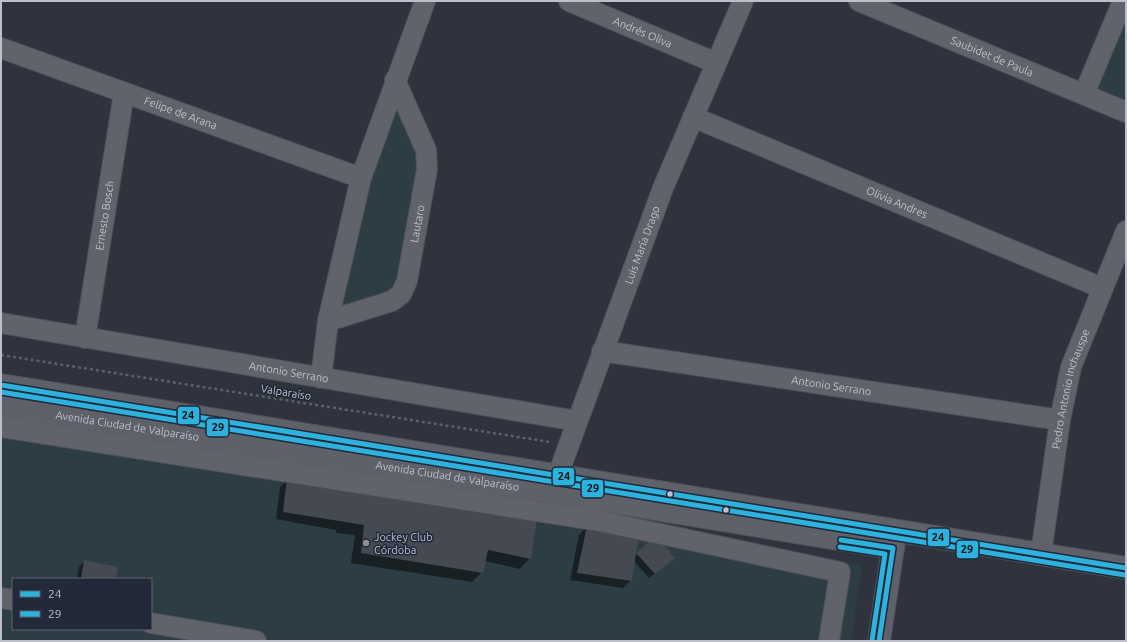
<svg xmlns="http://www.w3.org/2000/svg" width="1127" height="642" font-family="Ubuntu,sans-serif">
<rect width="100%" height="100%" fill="#2f333d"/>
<g fill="#2c3d43" fill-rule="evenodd">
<polygon points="1126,13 1126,108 1091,93"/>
<polygon points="393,95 422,163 394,292 338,308"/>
<path d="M 1,427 L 600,521 L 862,565 L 851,641 L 1,641 ZM 13,579 L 151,579 L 151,629 L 13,629 Z"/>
</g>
<g fill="#0007">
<polygon points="288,479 530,558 520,569 485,561 482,572 472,582 351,563 355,535 336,533 336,530 276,519 280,487"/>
<polygon points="587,527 635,556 655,537 668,563 649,578 634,561 631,580 623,588 570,580 579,535"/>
<polygon points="85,561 115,579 77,579 79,567"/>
</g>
<g fill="#454951">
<polygon points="287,478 537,518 531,559 488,550 483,573 361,553 364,525 283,512"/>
<polygon points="587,526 639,539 636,553 656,535 675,558 655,574 636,553 632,581 577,573"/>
<polygon points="84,560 118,567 116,579 81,579"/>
</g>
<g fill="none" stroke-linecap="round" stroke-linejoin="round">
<g stroke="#4d5057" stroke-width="22">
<g id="minor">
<path id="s1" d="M 569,1 L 716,63"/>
<path id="s2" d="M 859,1 L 1126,112"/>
<path id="s3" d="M 1,48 L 361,178"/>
<polyline points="1084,94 1123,1"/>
<path id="s4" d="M 693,117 L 1102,288"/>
<path id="s5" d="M 328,321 L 392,301 L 401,294 L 407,281 L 427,169 L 426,150 L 395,80"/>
<path id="s6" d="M 1,323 L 577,421"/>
<path id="s7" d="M 85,338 L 124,93"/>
<path id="s8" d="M 602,351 L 1060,420"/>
<polyline points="321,378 328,321 361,178 425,1"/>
<polyline points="1,427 600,521 840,572 829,641"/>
<path id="s9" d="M 552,491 L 663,188 L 743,1"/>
<path id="s10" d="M 1041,554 L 1060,420 L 1071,367 L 1126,231"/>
<polyline points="1,598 13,600"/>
<polyline points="151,623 256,641"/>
</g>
</g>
<g stroke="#4d5057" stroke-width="24">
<g id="secondary">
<polyline points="1,385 1126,568"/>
<path id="s11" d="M 1,406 L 551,492 L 893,548"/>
<polyline points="879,641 895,534"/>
</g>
</g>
<polyline stroke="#5d6167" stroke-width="2.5" stroke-dasharray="3 3" stroke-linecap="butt" points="1,355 550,442"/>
<use href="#minor" stroke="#60636a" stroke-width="20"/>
<use href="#secondary" stroke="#5e6169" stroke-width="22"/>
<g stroke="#222938" stroke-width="8">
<g id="bus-1">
<polyline points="1,385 1126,568"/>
<polyline points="841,540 893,548 879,641"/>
</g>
</g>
<g stroke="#222938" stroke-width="8">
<g id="bus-2">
<polyline points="1,392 1125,575"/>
<polyline points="840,547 885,554 872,640"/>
</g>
</g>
<use href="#bus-1" stroke="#2db2dd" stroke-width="5"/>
<use href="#bus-2" stroke="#2db2dd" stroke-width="5"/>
</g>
<g fill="#bbc0cc" stroke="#222938" stroke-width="1.5">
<circle cx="670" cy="494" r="3.5"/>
<circle cx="726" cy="510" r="3.5"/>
</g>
<circle fill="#8a8f9a" stroke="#222938" stroke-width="1.5" cx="366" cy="543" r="4"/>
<g text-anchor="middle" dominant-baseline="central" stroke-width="3" stroke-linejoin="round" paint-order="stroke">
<g font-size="11" fill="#bbc0cc" stroke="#222938">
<text stroke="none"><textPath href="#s1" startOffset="80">Andrés Oliva</textPath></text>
<text stroke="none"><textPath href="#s2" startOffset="144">Saubidet de Paula</textPath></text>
<text stroke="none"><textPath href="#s3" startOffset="191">Felipe de Arana</textPath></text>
<text stroke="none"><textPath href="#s4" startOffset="221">Olivia Andres</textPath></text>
<text stroke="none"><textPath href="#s7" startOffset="124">Ernesto Bosch</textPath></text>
<text stroke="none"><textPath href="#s5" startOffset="151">Lautaro</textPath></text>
<text stroke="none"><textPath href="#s9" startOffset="262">Luis María Drago</textPath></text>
<text stroke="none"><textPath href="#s6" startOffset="292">Antonio Serrano</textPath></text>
<text stroke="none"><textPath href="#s8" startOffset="232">Antonio Serrano</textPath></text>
<text stroke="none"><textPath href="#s10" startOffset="168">Pedro Antonio Inchauspe</textPath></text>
<text transform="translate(286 392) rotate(9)">Valparaíso</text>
<text stroke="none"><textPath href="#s11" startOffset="128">Avenida Ciudad de Valparaíso</textPath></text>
<text stroke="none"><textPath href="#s11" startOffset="452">Avenida Ciudad de Valparaíso</textPath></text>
</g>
<g font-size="11" fill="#bbc0cc" stroke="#222938" text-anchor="start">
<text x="374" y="537">Jockey Club<tspan x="374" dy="13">Córdoba</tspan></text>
</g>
</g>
<g stroke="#222938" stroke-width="1.5">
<rect x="177" y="406" width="23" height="19" rx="4" fill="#2db2dd"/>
<rect x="206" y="418" width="23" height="19" rx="4" fill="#2db2dd"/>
<rect x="552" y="467" width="23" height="19" rx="4" fill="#2db2dd"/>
<rect x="581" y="479" width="23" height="19" rx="4" fill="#2db2dd"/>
<rect x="927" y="528" width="23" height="19" rx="4" fill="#2db2dd"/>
<rect x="956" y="540" width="23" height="19" rx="4" fill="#2db2dd"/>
</g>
<g font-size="11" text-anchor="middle" font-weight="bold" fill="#111">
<text x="188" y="419">24</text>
<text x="218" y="431">29</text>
<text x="564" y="480">24</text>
<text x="593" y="492">29</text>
<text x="938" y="541">24</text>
<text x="967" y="553">29</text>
</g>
<rect width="1127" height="642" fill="none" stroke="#bbc0cc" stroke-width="4"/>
<rect x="12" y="578" width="140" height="52" fill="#222938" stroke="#5f6573"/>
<rect x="20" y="591" width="20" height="6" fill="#2db2dd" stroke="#5f6573"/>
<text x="48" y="598" font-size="12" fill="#bbc0cc">24</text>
<rect x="20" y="611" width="20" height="6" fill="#2db2dd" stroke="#5f6573"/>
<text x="48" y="618" font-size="12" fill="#bbc0cc">29</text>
</svg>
